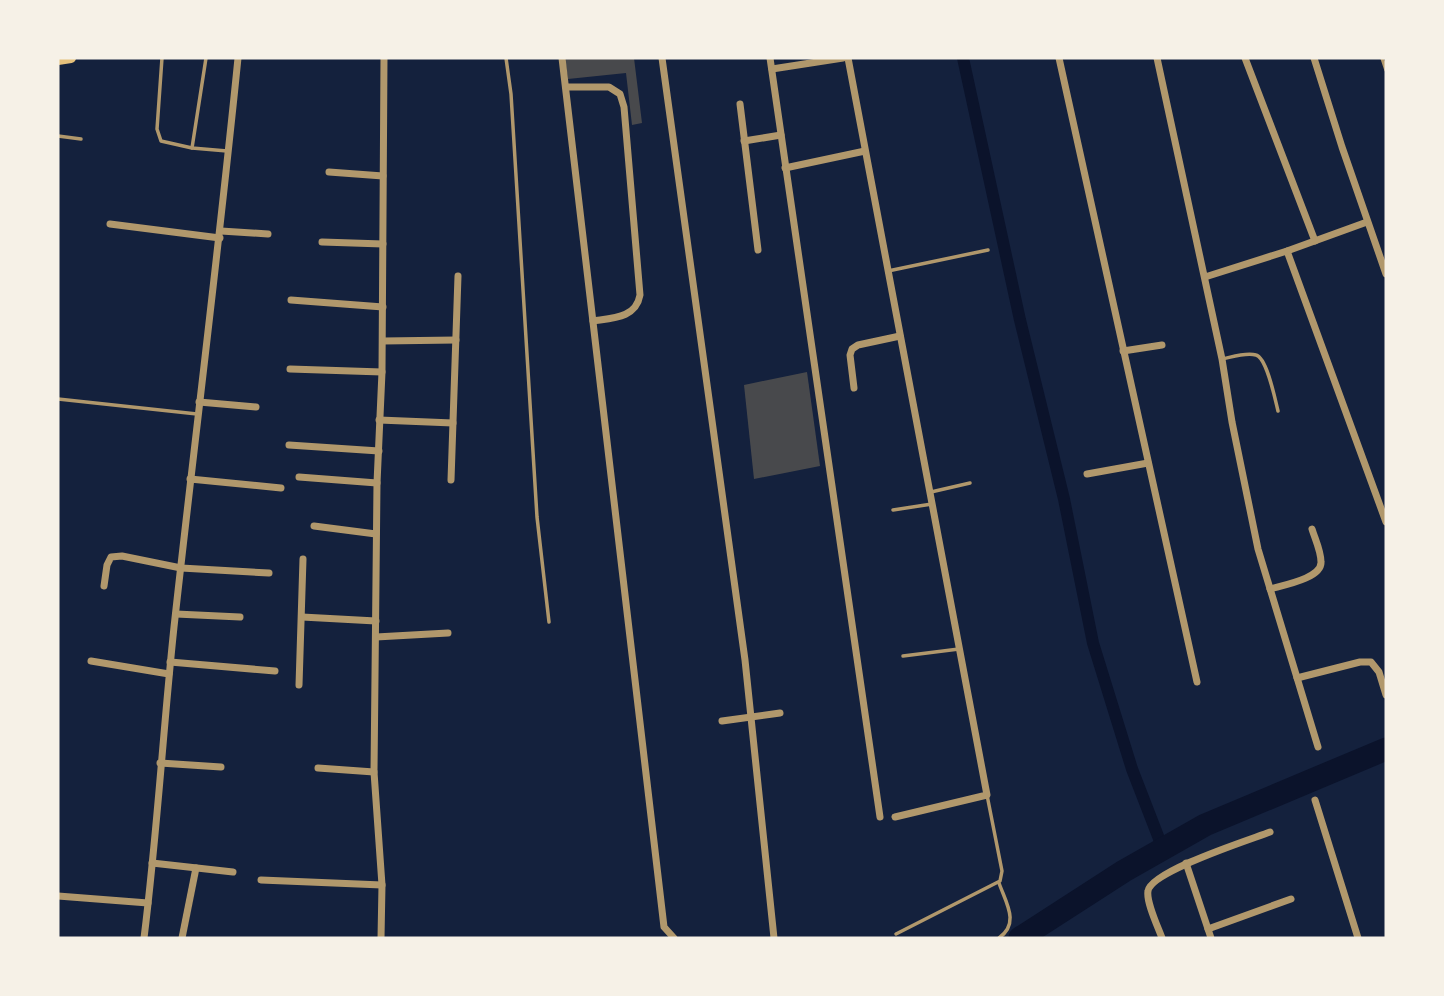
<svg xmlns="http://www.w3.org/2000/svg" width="1444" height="996" font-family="Helvetica,sans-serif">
<rect width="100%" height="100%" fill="#14213d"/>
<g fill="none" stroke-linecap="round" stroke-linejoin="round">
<polyline stroke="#0b132b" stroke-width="12" points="963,58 1020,320 1064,499 1093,643 1132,769 1163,849"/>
<polyline stroke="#0b132b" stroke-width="23" points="1020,938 1124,871 1205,825 1386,749"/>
</g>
<g fill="#48494c">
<polygon points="565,58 634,58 642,123 632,125 626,73 568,79"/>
<polygon points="807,372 820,466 754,479 744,385"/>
</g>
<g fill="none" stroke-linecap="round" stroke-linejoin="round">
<g stroke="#b1986c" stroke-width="3.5">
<polyline points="162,58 157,129 161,141 192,148 227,151"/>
<polyline points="506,58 511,94 537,517 549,622"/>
<polyline points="1382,58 1386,70"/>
<polyline points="58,136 81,139"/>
<polyline points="192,148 206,58"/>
<polyline points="888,271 988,250"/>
<path d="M 1222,359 C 1232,357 1246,352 1256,355 C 1267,358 1275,399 1278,411"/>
<polyline points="58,399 197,414"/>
<polyline points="931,492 970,483"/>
<polyline points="893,510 932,504"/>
<polyline points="903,656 959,649"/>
<path d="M 999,883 C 1006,903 1020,923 999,938"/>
<polyline points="896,934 1000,881 1002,871 987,795"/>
</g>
<g stroke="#b1986c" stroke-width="7">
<polyline points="562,58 664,927 674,938"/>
<polyline points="662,58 745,660 774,938"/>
<polyline points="770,58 880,817"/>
<polyline points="848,58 987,795 895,817"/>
<polyline points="1059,58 1197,682"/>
<polyline points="1157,58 1222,359 1232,422 1258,549 1318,747"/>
<polyline points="1245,58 1315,241"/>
<polyline points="1314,58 1342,147 1386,274"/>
<polyline points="772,69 843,58"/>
<path d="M 566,87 L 609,87 L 620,94 L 624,107 L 640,295 C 636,318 613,318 593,321"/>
<polyline points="740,104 758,250"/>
<polyline points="744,141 781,135"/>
<polyline points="785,168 865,151"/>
<polyline points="329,172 383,176"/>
<polyline points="110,224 220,238"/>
<polyline points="221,231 268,234"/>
<polyline points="322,242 383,244"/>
<polyline points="1287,251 1386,522"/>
<polyline points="1205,277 1287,251 1367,222"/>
<polyline points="291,300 383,307"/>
<polyline points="383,341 456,340"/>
<polyline points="1123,351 1162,345"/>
<polyline points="290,369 382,372"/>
<polyline points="854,388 850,355 852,349 858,345 900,336"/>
<polyline points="199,402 256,407"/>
<polyline points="379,420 453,423"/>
<polyline points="289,445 379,451"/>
<polyline points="1087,474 1148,463"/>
<polyline points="299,477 377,483"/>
<polyline points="190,479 281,488"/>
<polyline points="451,480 458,276"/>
<polyline points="314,526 376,534"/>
<polyline points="104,586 107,565 111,557 122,556 181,568 269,573"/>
<path d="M 1270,589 C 1284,585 1322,578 1321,562 C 1321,551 1315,539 1312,529"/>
<polyline points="176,614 240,617"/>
<polyline points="302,617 376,621"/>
<polyline points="376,637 448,633"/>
<polyline points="91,661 169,674"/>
<polyline points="170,662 275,671"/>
<polyline points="1297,678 1360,662 1371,662 1379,672 1386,695"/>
<polyline points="299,685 303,559"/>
<polyline points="722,721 780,713"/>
<polyline points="160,763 221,767"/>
<polyline points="318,768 374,772"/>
<polyline points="1315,800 1358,938"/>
<polyline points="152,863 233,872"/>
<polyline points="1186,863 1211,938"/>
<polyline points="261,880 382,885"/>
<polyline points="58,896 148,903"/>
<polyline points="1208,929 1291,899"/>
<path d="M 144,938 C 157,835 163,731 174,627 C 195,437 219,248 238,58"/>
<polyline points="182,938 196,868"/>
<polyline points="381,938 382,885 374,772 377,483 382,372 384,58"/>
<path d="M 1162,938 C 1158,927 1146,902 1148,891 C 1151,871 1249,840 1270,832"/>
</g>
<polyline stroke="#e5c07b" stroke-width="10" points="58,60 71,58"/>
</g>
<rect width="1444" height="996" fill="none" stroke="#f6f1e7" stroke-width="119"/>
</svg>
